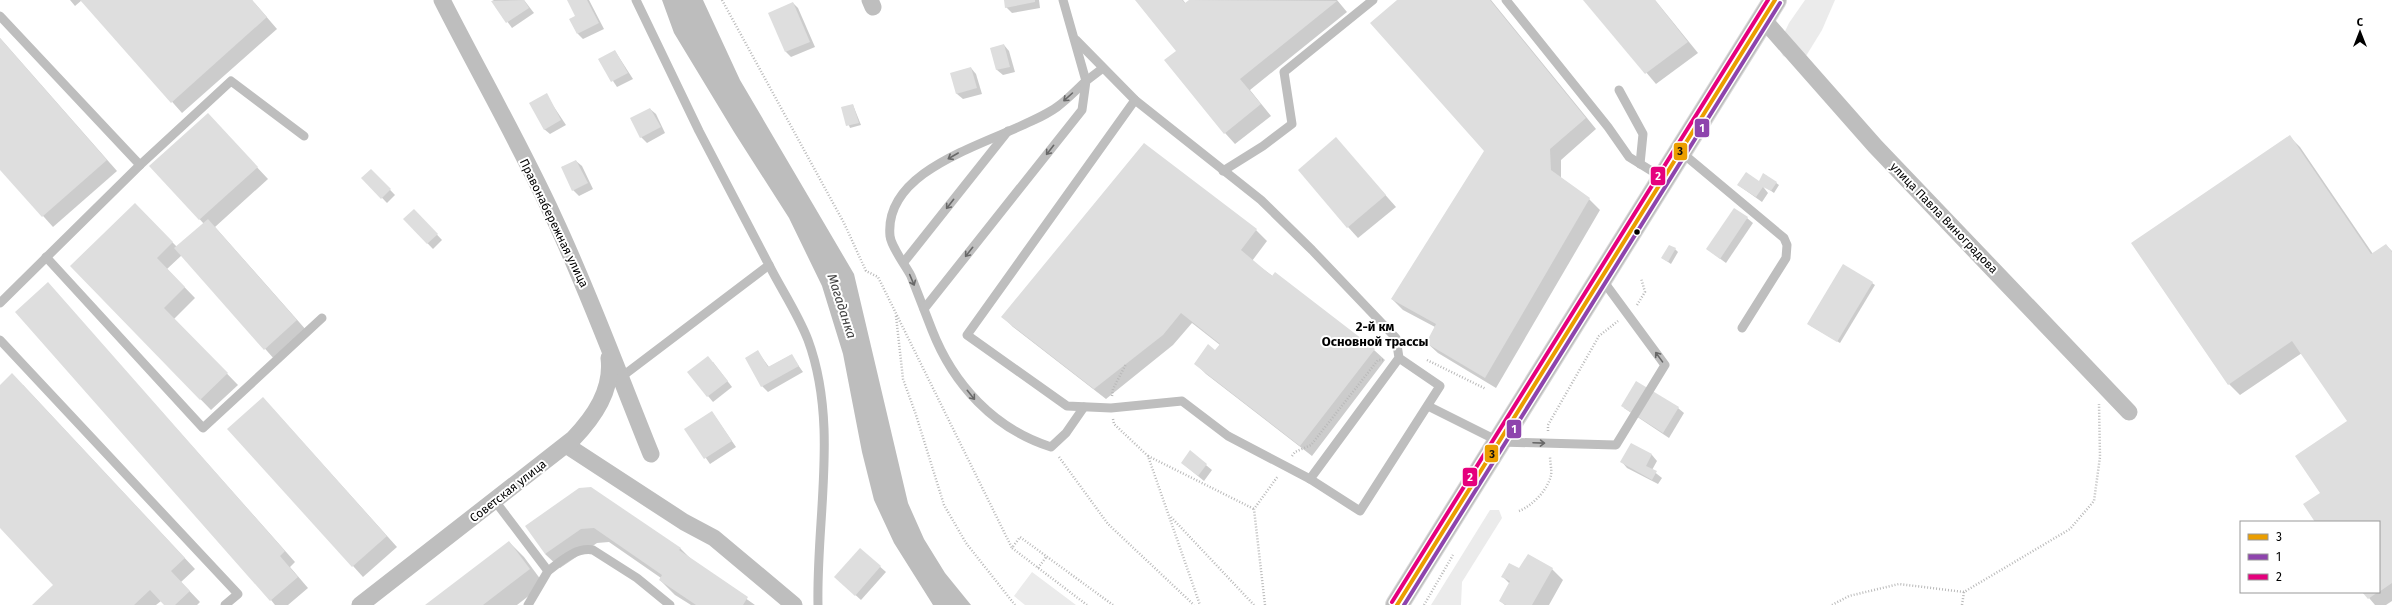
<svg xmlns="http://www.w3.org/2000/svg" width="2392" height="605" font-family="'Fira Sans',sans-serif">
<rect width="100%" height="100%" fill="#fff"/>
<g fill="#ebebeb">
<polygon points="1805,0 1835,0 1822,30 1806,56 1796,61 1783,56 1778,46 1789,23"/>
<polygon points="1490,510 1499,510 1502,518 1462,582 1461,605 1431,605"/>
<polygon points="1032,572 1076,605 1025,605 1014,596"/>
</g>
<polygon fill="#bdbdbd" points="662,0 703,0 740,80 854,274 908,503 924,539 945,573 971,605 933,605 894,543 874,500 862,452 843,354 822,286 789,218 734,132 674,33"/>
<g fill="#0003">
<polygon points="70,0 252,0 277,29 182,113 82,0 75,6"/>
<polygon points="494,0 524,0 534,13 512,28 492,1"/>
<polygon points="568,0 589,0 604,29 583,39 578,34 576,16"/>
<polygon points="1005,0 1039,0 1040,8 1012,13 1006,7"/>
<polygon points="1136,0 1183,0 1186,4 1191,0 1337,0 1347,12 1250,90 1271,116 1235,144 1225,133 1177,51"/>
<polygon points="1399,0 1491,0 1596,129 1561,160 1561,179 1589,199 1600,210 1496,388 1438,353 1427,343 1435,327 1403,310 1392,299 1486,151"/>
<polygon points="1585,0 1655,0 1698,53 1656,84"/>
<polygon points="793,3 798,8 815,47 791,57 786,52"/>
<polygon points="0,38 117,171 53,227 0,168"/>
<polygon points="1004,45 1009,51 1015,72 1003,75 997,70 992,48"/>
<polygon points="615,51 633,79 617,87 599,60"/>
<polygon points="971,68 976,74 982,94 963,99 957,94 951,74"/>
<polygon points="546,95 566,125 550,134 544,129"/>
<polygon points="853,105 861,125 850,128 842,108"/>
<polygon points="650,109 656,114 665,133 647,143 641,137 631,119"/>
<polygon points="218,125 268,179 215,227 307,331 275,360 182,255 167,269 195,298 174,319 238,385 211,410 71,266 135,204 177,247 204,224 151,166"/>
<polygon points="2290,137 2300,147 2373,254 2386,245 2392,251 2392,601 2386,605 2375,605 2364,592 2379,592 2379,522 2316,522 2321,493 2348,421 2302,353 2240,395 2229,384"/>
<polygon points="1336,139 1396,207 1358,238 1348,227"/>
<polygon points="1144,144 1256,230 1267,241 1252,261 1374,350 1385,360 1312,456 1206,374 1195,363 1215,351 1220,345 1192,323 1173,345 1106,399 1013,327 1003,317"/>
<polygon points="576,161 582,166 593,189 579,196 573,190 562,167"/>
<polygon points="371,170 395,195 387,203 363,178"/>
<polygon points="1764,174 1779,185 1774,193 1761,184 1768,193 1762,202 1738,185 1759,182"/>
<polygon points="414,210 442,240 433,249 404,219"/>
<polygon points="1747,218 1753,223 1726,263 1707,249"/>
<polygon points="1675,249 1678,252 1671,264 1662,258"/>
<polygon points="1872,283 1875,285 1840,343 1811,326"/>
<polygon points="48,284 295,562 290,567 308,588 288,605 275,605 271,600"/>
<polygon points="758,352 769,367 791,355 803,372 768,392 762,386 746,358"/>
<polygon points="713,362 732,387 713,402 688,372"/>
<polygon points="23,385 195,569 181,582 200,602 197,605 165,605 161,601 156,605 34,605 55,585 0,527 0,386"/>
<polygon points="1624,408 1678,408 1684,413 1669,438"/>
<polygon points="273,409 397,547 363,577 229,429"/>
<polygon points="712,412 736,447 710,464 686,429"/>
<polygon points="1631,444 1652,455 1657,461 1652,470 1662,478 1658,484 1627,468 1622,462"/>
<polygon points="1190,452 1212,470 1204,481 1182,463"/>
<polygon points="579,489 680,548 692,560 755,605 691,605 675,595 660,580 661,578 609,542 597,543 560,568 545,554"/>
<polygon points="509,542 524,557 544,584 517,605 427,605"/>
<polygon points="860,549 886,572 861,600 841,582"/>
<polygon points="1552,569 1563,580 1549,605 1505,605 1500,601 1510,584 1503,577 1520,570"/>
</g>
<g fill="#dedede">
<polygon points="80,0 252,0 267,17 171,103"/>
<polygon points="524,0 529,8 506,23 491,1"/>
<polygon points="567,0 587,0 599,23 577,34 569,19 575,16"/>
<polygon points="1004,0 1035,0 1035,2 1005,8"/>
<polygon points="1135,0 1182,0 1185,3 1189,0 1337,1 1240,79 1261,104 1224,134 1164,60 1176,51"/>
<polygon points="1397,0 1490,0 1586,118 1550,149 1551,170 1590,198 1485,378 1426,343 1436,324 1391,299 1484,151 1370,23"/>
<polygon points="1583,0 1655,0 1688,42 1645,74"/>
<polygon points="793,2 810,42 785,52 768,13"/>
<polygon points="0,38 107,160 42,217 0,170"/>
<polygon points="1004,44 1010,67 996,70 990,48"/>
<polygon points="615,50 628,73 611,82 598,59"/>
<polygon points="971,67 977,88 956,94 950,73"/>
<polygon points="547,93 561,120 544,130 529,103"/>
<polygon points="853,104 859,123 846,126 841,107"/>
<polygon points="650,108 661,127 640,138 630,118"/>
<polygon points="208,113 258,167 199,220 149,166"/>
<polygon points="2290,135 2371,254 2386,244 2392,252 2392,583 2379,592 2379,522 2315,522 2303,504 2320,493 2295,456 2347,421 2292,341 2228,385 2131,243"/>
<polygon points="1336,137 1386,195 1347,228 1298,170"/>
<polygon points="1144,143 1257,229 1241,250 1272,276 1275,272 1375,349 1300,446 1194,364 1208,344 1215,350 1220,344 1181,313 1163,335 1094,389 1001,317"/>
<polygon points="576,160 588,183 572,191 561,167"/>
<polygon points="371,169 391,189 381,199 361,178"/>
<polygon points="1746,172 1759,181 1763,173 1777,182 1771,191 1763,187 1756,197 1737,185"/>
<polygon points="135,203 173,242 157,258 185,287 164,308 228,373 200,400 70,266"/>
<polygon points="1734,208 1748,217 1720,259 1706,249"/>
<polygon points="414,209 438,234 427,244 403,219"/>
<polygon points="208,219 297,320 264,350 174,248"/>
<polygon points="1669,245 1676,248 1668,262 1661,258"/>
<polygon points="1843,264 1873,282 1837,342 1807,324"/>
<polygon points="48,282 285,551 280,556 298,577 270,601 15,312"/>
<polygon points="758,350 768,367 792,354 799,366 761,387 745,358"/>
<polygon points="708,356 728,381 707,397 687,372"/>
<polygon points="12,373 185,558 171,571 190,591 175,605 164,605 150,590 134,605 32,605 53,585 0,528 0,385"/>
<polygon points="1636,381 1679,407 1663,433 1621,406"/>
<polygon points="263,397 387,536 352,567 227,429"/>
<polygon points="712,411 732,441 704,459 684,429"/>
<polygon points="1631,443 1652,454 1646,466 1657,471 1652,480 1620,462"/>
<polygon points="1190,450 1207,464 1198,476 1181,463"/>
<polygon points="591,487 681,548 679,550 748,597 743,605 696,605 659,580 662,575 594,528 581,529 545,554 525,526 579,488"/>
<polygon points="509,541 530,569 483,605 425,605"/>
<polygon points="860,548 881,566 855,596 834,577"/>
<polygon points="1528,554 1553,568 1532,605 1506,605 1499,601 1510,581 1501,577 1509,563 1519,568"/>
<polygon points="2362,592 2378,592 2368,599"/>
</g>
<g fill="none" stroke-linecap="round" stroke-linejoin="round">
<g stroke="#dbdbdb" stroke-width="24">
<polyline id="primary" points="1397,605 1775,0"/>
</g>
<g stroke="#b9b9b9" stroke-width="2.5" stroke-dasharray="1 2" stroke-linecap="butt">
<polyline points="722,0 844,223 866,271 878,277 1012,548"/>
<polyline points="1637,305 1645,292 1641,278"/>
<polyline points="896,316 903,379 916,415 944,505 966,543 1015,605"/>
<polyline points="1427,360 1486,389"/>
<polyline points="1112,396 1113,389 1126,364"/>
<polyline points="1113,419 1114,424 1148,456 1200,605"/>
<polyline points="1548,431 1548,425 1599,336 1618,321"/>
<polyline points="1148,456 1254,509"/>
<polyline points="1292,456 1295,452 1311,445 1378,360 1383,360"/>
<polyline points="1059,457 1108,524 1194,605"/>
<path d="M 1519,511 C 1532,506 1548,490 1551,475 C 1552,470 1550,462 1550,456"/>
<polyline points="1171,517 1254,605"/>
<polyline points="1038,568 1047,556"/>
<polyline points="1087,605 1012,548 1020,537 1113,605"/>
<polyline points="1265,605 1254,509 1278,476"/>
<polyline points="1424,605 1453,555"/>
<polyline points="1832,605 1849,596 1899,584 1964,592 2070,529 2094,501 2100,457 2099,404"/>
<polyline points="1962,605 1964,592"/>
</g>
<g stroke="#bebebe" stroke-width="9">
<path d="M 1063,0 L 1086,81 C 1077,89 1068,99 1057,107 C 1011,140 883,161 890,236 C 891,247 906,266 911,276 C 918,294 925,312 932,330 C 953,384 994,429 1051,447 L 1066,433 L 1084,407"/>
<polyline points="1506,0 1608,127 1629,157 1663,178"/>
<polyline points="0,16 140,165 0,303"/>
<polyline points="1076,40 1135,100 1261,200 1312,250 1396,338 1399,358 1310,479 1360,511 1440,386 1399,358"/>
<polyline points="1619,90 1643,134 1640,164"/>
<polyline points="1135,100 967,335 1067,406 1111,408 1182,401 1228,436 1310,479"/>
<polyline points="1681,152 1784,238 1787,245 1786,258 1742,328"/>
<polyline points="140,165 231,81 304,136"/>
<polyline points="1223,171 1263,146 1292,124 1284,72 1373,0"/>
<polyline points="46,257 203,428 322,318"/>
<polyline points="904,262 1008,131"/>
<path d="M 769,265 C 781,289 798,314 808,340 C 839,424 816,518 818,605"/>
<polyline points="924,309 1082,110 1086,81 1103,68"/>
<polyline points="0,340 238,594 225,605"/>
<polyline points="620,378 769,265 699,131 636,0"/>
<polyline points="1428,406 1500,442 1616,445 1665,365 1601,278"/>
<path d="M 495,501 L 548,571 C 561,561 576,547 593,550 L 637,578 L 670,605"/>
<polyline points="528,605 548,571"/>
</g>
<g stroke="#bebebe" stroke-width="17">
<path d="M 442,0 C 479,73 520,144 554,218 C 590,295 619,375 651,454"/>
<polyline points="870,0 873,7"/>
<polyline points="1763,19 1875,146 2129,412"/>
<polyline points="566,445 684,522 714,538 794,605"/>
<path d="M 360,605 L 573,439 C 594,417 613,390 609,358"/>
</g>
<use href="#primary" stroke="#bebebe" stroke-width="22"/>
<g stroke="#fff" stroke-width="7">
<polyline id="bus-1" points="1397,605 1775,0"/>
</g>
<g stroke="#fff" stroke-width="7">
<polyline id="bus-2" points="1404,605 1780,3"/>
</g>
<g stroke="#fff" stroke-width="7">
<polyline id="bus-3" points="1392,602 1768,0"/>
</g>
<use href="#bus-1" stroke="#eb9e00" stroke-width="4"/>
<use href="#bus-2" stroke="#8e44ad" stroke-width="4"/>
<use href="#bus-3" stroke="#e5007d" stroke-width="4"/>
</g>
<defs><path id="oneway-shaft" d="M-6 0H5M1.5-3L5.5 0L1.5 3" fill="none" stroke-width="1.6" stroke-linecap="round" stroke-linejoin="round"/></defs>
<g stroke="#686868">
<use href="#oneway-shaft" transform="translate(1068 97) rotate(138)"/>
<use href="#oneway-shaft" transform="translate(1050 150) rotate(128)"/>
<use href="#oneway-shaft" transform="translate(953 156) rotate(150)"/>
<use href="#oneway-shaft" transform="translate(950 204) rotate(128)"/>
<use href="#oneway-shaft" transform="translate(969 252) rotate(128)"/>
<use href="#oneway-shaft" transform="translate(912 280) rotate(67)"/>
<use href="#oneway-shaft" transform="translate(1659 357) rotate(-126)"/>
<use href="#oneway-shaft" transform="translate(971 395) rotate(51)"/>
<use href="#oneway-shaft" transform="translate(1539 443) rotate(2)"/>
</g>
<circle fill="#000" stroke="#fff" stroke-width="1.5" cx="1637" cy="232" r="3.5"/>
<g text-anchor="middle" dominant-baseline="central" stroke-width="4" stroke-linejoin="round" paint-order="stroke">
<g font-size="12" fill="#000" stroke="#fff">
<text transform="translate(1944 218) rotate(46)">улица Павла Виноградова</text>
<text transform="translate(554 223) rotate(64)">Правонабережная улица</text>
<text transform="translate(508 491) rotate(-38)">Советская улица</text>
</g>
<g font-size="13" font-style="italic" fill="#424242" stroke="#fff">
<text transform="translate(842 306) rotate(72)">Магаданка</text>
</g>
<g font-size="13" font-weight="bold" fill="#000" stroke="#fff">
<text x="1375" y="326">2-й км<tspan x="1375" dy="15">Основной трассы</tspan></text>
</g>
</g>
<g stroke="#fff" stroke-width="1.5">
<rect x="1694" y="118" width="16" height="20" rx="4" fill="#8e44ad"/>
<rect x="1673" y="142" width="15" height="19" rx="4" fill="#eb9e00"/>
<rect x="1650" y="166" width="16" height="20" rx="4" fill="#e5007d"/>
<rect x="1506" y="419" width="16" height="20" rx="4" fill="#8e44ad"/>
<rect x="1484" y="444" width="15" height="19" rx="4" fill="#eb9e00"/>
<rect x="1462" y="467" width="16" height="20" rx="4" fill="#e5007d"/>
</g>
<g font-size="11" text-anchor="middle" font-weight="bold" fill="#fff">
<text x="1702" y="132">1</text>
<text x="1658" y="180">2</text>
<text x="1514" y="433">1</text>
<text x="1470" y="481">2</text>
</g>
<g font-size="11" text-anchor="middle" font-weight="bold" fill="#111">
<text x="1680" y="155">3</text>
<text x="1492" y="458">3</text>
</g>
<rect x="2240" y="521" width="140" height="72" fill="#ffffff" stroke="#999999"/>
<rect x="2248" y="534" width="20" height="6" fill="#eb9e00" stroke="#999999"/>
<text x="2276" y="541" font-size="12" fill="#000000">3</text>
<rect x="2248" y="554" width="20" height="6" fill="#8e44ad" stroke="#999999"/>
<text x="2276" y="561" font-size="12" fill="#000000">1</text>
<rect x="2248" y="574" width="20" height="6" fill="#e5007d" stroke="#999999"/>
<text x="2276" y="581" font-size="12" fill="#000000">2</text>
<g transform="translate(2360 32)" stroke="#ffffff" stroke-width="3" paint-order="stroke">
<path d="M0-3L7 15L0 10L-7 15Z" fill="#000000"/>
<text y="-6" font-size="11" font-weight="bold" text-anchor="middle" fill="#000000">С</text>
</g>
</svg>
